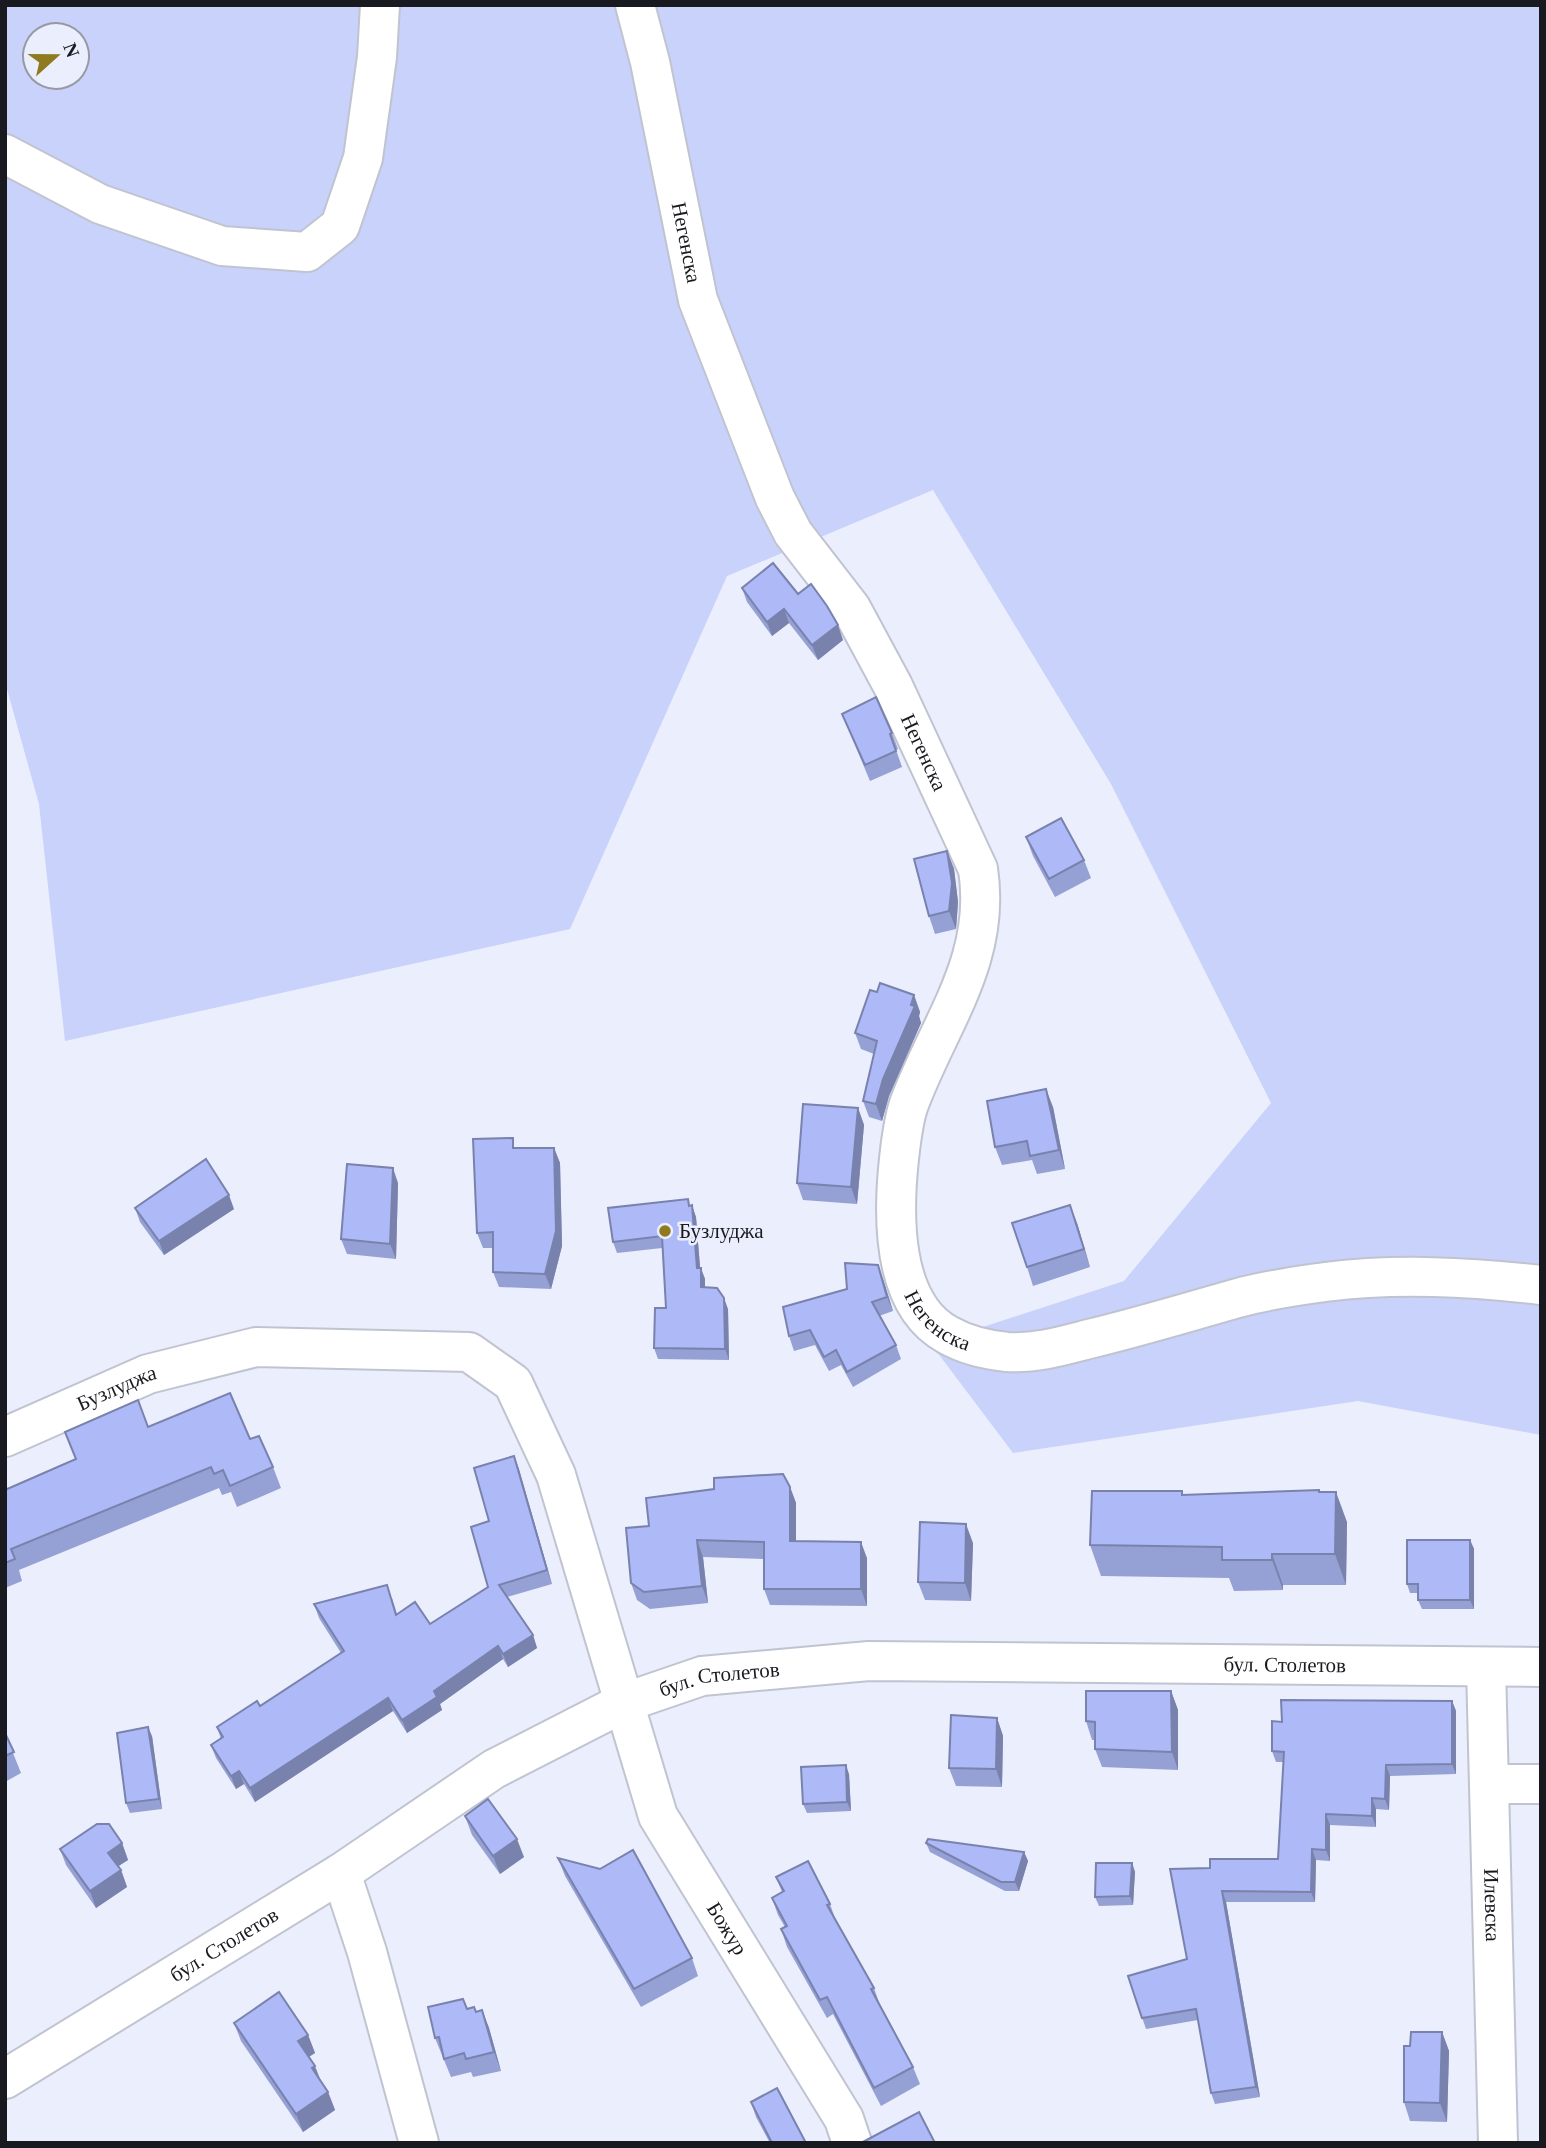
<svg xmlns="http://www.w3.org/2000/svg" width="1546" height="2148" font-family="Georgia,serif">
<rect width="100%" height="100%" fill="#ebeefc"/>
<path fill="#c8d2fa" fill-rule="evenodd" d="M 5,5 L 1541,5 L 1541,1435 L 1358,1401 L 1013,1453 L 931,1344 L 1124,1281 L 1271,1103 L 1111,784 L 933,490 L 727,576 L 570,929 L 65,1041 L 39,804 L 5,682 ZM 35,35 L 77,35 L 77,77 L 35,77 Z"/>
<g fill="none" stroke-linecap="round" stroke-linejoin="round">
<g stroke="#c0c4d1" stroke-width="42">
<g id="minor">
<path id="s1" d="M 635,5 L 650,62 L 698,300 L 775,498 L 793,533 L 851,608 L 893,686 L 978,869 C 992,960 939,1023 909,1104 C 903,1121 901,1141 899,1159 C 893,1214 891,1304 948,1335 C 966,1345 987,1350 1007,1352 C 1035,1354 1062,1346 1089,1339 C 1139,1327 1188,1312 1238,1298 C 1266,1290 1297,1286 1325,1282 C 1398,1273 1469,1277 1541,1285"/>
<polyline points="5,154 100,204 222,246 307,252 340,226 363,158 377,57 380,5"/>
<path id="s2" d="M 5,1437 L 148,1374 L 256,1347 L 469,1352 L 513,1383 L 556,1475 L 658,1816 L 844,2119 L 852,2143"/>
<path id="s3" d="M 1486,1667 L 1498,2143"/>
<polyline points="1489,1784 1541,1784"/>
<polyline points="341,1873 367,1952 419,2143"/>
</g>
</g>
<g stroke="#c0c4d1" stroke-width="42">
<g id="major">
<path id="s4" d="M 5,2079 L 341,1873 L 494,1769 L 623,1703 L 702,1676 L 869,1661 L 1541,1667"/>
</g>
</g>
<use href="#minor" stroke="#fff" stroke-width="38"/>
<use href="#major" stroke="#fff" stroke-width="38"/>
</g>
<g fill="#95a0d4">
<polygon points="742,588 798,594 843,640 818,660 789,623 772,636 747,602"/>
<polygon points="842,714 892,733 898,749 896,750 902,767 870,781"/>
<polygon points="1026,837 1084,860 1091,878 1055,897 1033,856"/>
<polygon points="947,851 954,869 958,902 956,929 935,934 929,916"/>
<polygon points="877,992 914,995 920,1012 919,1016 921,1023 889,1096 882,1121 869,1117 863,1101 874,1054 861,1049 855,1033"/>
<polygon points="1053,1107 1065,1169 1037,1174 1032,1160 1002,1165 995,1147"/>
<polygon points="858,1108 864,1125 857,1204 803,1200 797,1183"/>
<polygon points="517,1148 554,1148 560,1163 562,1246 551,1289 499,1287 493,1272 493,1248 483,1248 477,1233"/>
<polygon points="398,1183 396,1259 347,1254 341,1239"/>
<polygon points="691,1206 696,1217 700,1268 705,1279 705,1287 728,1309 729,1360 658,1359 654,1348 666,1308 662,1248 617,1253 613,1242"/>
<polygon points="135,1208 234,1209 164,1255 140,1222"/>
<polygon points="1077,1223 1090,1267 1033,1286 1027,1267"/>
<polygon points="883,1279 893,1311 879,1316 896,1345 901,1359 853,1387 841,1365 829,1371 815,1345 794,1351 789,1336"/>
<polygon points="148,1427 250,1439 273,1467 281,1488 237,1507 231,1492 222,1495 219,1488 19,1570 22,1581 5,1588 5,1490"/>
<polygon points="514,1456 552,1584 507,1597 533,1635 537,1648 508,1667 503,1659 440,1704 442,1710 407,1733 393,1711 255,1802 244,1784 236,1789 216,1758 211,1745 221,1739 217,1727 260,1706 341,1653 319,1618 314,1604 392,1598 397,1614 430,1624 488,1587 489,1521"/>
<polygon points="790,1487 796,1503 796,1541 867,1558 867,1606 770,1605 764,1589 764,1559 703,1557 708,1603 650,1609 637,1600 631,1583 649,1526"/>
<polygon points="1182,1491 1183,1495 1320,1492 1347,1522 1346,1585 1283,1585 1283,1590 1234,1591 1229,1578 1101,1576 1090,1545"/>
<polygon points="1470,1540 1474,1549 1474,1609 1422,1609 1418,1600 1418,1593 1410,1593 1407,1584"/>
<polygon points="973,1543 971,1601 925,1600 918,1582"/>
<polygon points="1171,1691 1178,1710 1178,1770 1102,1767 1095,1749 1095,1740 1092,1740 1086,1721"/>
<polygon points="1452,1701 1456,1711 1456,1774 1390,1776 1389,1810 1376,1809 1376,1827 1330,1825 1330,1861 1316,1860 1315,1902 1226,1902 1260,2097 1215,2104 1211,2093 1198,2020 1146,2029 1128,1976 1187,1959 1210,1868 1278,1859 1283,1762 1276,1762 1272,1751 1282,1722"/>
<polygon points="997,1718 1003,1736 1002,1787 956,1786 949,1768"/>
<polygon points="5,1733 21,1773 5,1782"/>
<polygon points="152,1736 162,1809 130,1813 126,1803"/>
<polygon points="849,1774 851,1811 807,1813 803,1804"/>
<polygon points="465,1816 524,1857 500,1874 472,1835"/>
<polygon points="122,1843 128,1860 118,1866 121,1870 127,1887 96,1908 66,1865 60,1849"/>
<polygon points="926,1843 1024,1852 1028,1861 1019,1891 1005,1891 930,1852"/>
<polygon points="558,1858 692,1958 698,1976 641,2007 565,1876"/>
<polygon points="1132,1863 1135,1872 1133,1905 1099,1906 1095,1897"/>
<polygon points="776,1877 830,1904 836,1921 874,1988 880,2005 913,2067 920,2084 881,2106 833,2014 827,2018 787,1947 781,1929 785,1927 778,1915 772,1898 782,1892"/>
<polygon points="467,2009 476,2012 482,2010 489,2028 501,2071 473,2077 471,2072 451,2077 435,2038"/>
<polygon points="234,2023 308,2035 315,2053 309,2057 321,2082 328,2092 335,2110 303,2132 241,2041"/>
<polygon points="1442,2032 1449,2051 1447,2122 1410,2121 1404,2102 1410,2046"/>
<polygon points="751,2102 806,2143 770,2143 756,2117"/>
</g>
<g fill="#7982ad">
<polygon points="784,609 789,623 772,636 767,622"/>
<polygon points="838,625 843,640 818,660 812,645"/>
<polygon points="947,851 954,869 958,902 956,929 949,911"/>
<polygon points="914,995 920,1012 919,1016 921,1023 889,1096 882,1121 876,1104 883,1079"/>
<polygon points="1046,1089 1053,1107 1065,1169 1059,1150"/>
<polygon points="858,1108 864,1125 857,1204 851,1187"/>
<polygon points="554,1148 560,1163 562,1246 551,1289 545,1274"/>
<polygon points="393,1168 398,1183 396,1259 390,1244"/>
<polygon points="229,1195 234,1209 164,1255 159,1241"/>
<polygon points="692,1205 696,1217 701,1279 701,1268 705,1279 705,1299 701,1287 697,1268"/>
<polygon points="1070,1205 1077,1223 1090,1267 1084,1249"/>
<polygon points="878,1265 883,1279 893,1311 887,1297"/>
<polygon points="724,1298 728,1309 729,1360 725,1349"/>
<polygon points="514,1456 519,1469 552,1584 547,1570"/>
<polygon points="790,1487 796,1503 796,1557 790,1541"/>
<polygon points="1336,1492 1347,1522 1346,1585 1335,1554"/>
<polygon points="966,1524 973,1543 971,1601 965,1583"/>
<polygon points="697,1540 703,1557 708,1603 702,1586"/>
<polygon points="1470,1540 1474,1549 1474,1609 1470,1600"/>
<polygon points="861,1542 867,1558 867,1606 861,1589"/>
<polygon points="1272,1554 1283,1585 1283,1590 1272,1560"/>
<polygon points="533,1635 537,1648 508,1667 503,1654"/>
<polygon points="498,1646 503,1659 440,1704 442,1710 407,1733 402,1720 434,1691"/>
<polygon points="1171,1691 1178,1710 1178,1770 1172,1752"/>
<polygon points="388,1698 393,1711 255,1802 250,1788"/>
<polygon points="1452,1701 1456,1711 1456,1774 1452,1764"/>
<polygon points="997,1718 1003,1736 1002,1787 996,1769"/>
<polygon points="148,1727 152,1736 162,1809 159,1799"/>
<polygon points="846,1765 849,1774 851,1811 847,1802"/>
<polygon points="1386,1765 1390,1776 1389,1810 1385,1799"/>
<polygon points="239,1771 244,1784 236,1789 231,1776"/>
<polygon points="1372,1798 1376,1809 1376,1827 1372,1816"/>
<polygon points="1326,1814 1330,1825 1330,1861 1326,1850"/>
<polygon points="517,1839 524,1857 500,1874 493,1856"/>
<polygon points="122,1843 128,1860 114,1869 108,1853"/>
<polygon points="1312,1849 1316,1860 1315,1902 1311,1892"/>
<polygon points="1024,1852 1028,1861 1019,1891 1015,1882"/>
<polygon points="1132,1863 1135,1872 1133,1905 1130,1896"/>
<polygon points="121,1870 127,1887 96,1908 90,1891"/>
<polygon points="1222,1891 1226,1902 1260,2097 1256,2087"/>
<polygon points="482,2010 489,2028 501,2071 494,2052"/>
<polygon points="1442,2032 1449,2051 1447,2122 1440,2103"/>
<polygon points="308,2035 315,2053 305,2059 298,2041"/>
<polygon points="315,2066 322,2084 312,2068"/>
<polygon points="328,2092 335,2110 303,2132 296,2114"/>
</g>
<g fill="#adbaf7" stroke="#7982ad" stroke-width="2">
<polygon points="773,563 798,594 811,584 827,606 838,625 812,645 784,609 767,622 742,588"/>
<polygon points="876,697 892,733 890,734 896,751 865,765 842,714"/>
<polygon points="1061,818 1084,860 1049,879 1026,837"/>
<polygon points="947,851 952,883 949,911 929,916 914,859"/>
<polygon points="880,983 914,995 911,1005 915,1006 883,1079 876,1104 863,1101 877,1041 855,1033 870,990 877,992"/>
<polygon points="1046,1089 1059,1150 1030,1156 1027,1141 995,1147 987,1101"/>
<polygon points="803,1104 858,1108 851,1187 797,1183"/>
<polygon points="513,1138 513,1148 554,1148 556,1231 545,1274 493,1272 493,1232 477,1233 473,1139"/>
<polygon points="206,1159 229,1195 159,1241 135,1208"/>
<polygon points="347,1164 393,1168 390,1244 341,1239"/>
<polygon points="688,1199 689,1206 692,1205 697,1268 701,1268 701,1287 717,1288 724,1298 725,1349 654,1348 655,1308 666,1308 662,1236 613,1242 608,1208"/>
<polygon points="1070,1205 1084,1249 1027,1267 1012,1223"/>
<polygon points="845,1263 878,1265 887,1297 872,1302 896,1345 847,1372 836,1350 824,1357 810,1330 789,1336 783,1307 847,1289"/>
<polygon points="230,1393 250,1439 259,1436 273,1467 230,1486 223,1470 214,1474 211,1467 11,1549 15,1559 5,1563 5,1490 76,1459 65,1432 138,1400 148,1427"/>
<polygon points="514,1456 547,1570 499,1585 533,1635 503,1654 498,1646 434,1691 437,1697 402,1720 388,1698 250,1788 239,1771 231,1776 211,1745 223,1737 217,1727 257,1701 260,1706 344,1651 314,1604 387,1585 396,1615 415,1602 430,1624 488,1587 471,1527 489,1521 474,1468"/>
<polygon points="783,1474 790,1487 790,1541 861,1542 861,1589 764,1589 764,1542 697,1540 702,1586 644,1592 631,1583 626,1528 649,1526 646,1498 714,1489 714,1478"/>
<polygon points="1319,1490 1319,1492 1336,1492 1335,1554 1272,1554 1272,1560 1222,1560 1222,1547 1090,1545 1092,1491 1182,1491 1182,1495"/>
<polygon points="920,1522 966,1524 965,1583 918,1582"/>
<polygon points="1407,1540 1470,1540 1470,1600 1418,1600 1418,1584 1407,1584"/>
<polygon points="1086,1691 1171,1691 1172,1752 1095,1749 1095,1722 1086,1721"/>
<polygon points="1281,1700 1452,1701 1452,1764 1386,1765 1385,1799 1372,1798 1372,1816 1326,1814 1326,1850 1312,1849 1311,1892 1222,1891 1256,2087 1211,2093 1196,2009 1142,2018 1128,1976 1187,1959 1170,1869 1210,1868 1210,1859 1278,1859 1284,1752 1272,1751 1272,1721 1282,1722"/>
<polygon points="951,1715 997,1718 996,1769 949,1768"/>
<polygon points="148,1727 159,1799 126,1803 117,1733"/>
<polygon points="5,1733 14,1752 5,1756"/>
<polygon points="846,1765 847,1802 803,1804 801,1767"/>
<polygon points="488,1799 517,1839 493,1856 465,1816"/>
<polygon points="97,1824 109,1824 122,1843 108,1853 121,1870 90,1891 60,1849"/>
<polygon points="928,1839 1024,1852 1015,1882 1001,1882 926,1843"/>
<polygon points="633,1850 692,1958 634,1989 558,1858 600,1869"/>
<polygon points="808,1861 830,1904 827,1905 874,1988 871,1989 913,2067 874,2088 827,1997 820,2000 781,1929 787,1926 772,1898 784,1891 776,1877"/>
<polygon points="1096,1863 1132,1863 1130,1896 1095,1897"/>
<polygon points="279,1992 308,2035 298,2041 315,2066 312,2068 328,2092 296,2114 234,2023"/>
<polygon points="463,1999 467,2009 474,2007 476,2012 482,2010 494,2052 466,2059 464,2053 444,2059 439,2037 435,2038 428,2007"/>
<polygon points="1411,2032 1442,2032 1440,2103 1404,2102 1404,2046 1410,2046"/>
<polygon points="777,2088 806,2143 772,2143 751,2102"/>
<polygon points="919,2112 935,2143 861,2143"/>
</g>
<circle fill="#8f7a1f" stroke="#ebeefc" stroke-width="2.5" cx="665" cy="1231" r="7"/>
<g text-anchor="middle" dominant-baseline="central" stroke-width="5" stroke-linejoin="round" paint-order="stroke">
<g font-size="21" fill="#191a1f" stroke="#ebeefc">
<text stroke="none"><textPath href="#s1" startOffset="243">Негенска</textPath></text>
<text stroke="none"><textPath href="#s1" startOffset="810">Негенска</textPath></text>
<text stroke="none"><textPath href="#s1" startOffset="1419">Негенска</textPath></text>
<text stroke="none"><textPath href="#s2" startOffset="122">Бузлуджа</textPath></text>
<text stroke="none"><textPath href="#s4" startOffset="1391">бул. Столетов</textPath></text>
<text stroke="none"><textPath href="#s4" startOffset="824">бул. Столетов</textPath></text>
<text stroke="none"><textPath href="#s3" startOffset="238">Илевска</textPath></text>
<text stroke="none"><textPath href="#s2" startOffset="1124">Божур</textPath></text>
<text stroke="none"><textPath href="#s4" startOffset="257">бул. Столетов</textPath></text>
</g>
<g font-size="21" fill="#191a1f" stroke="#ebeefc" text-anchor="start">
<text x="679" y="1231">Бузлуджа</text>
</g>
</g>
<rect width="1546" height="2148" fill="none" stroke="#191a1f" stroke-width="14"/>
<g transform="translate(56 56) rotate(69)"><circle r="33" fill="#ebeefc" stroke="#9799a4" stroke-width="2"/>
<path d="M0-5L12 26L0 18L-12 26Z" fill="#8f7a1f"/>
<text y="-10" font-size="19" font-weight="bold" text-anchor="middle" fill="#191a1f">N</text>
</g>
</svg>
